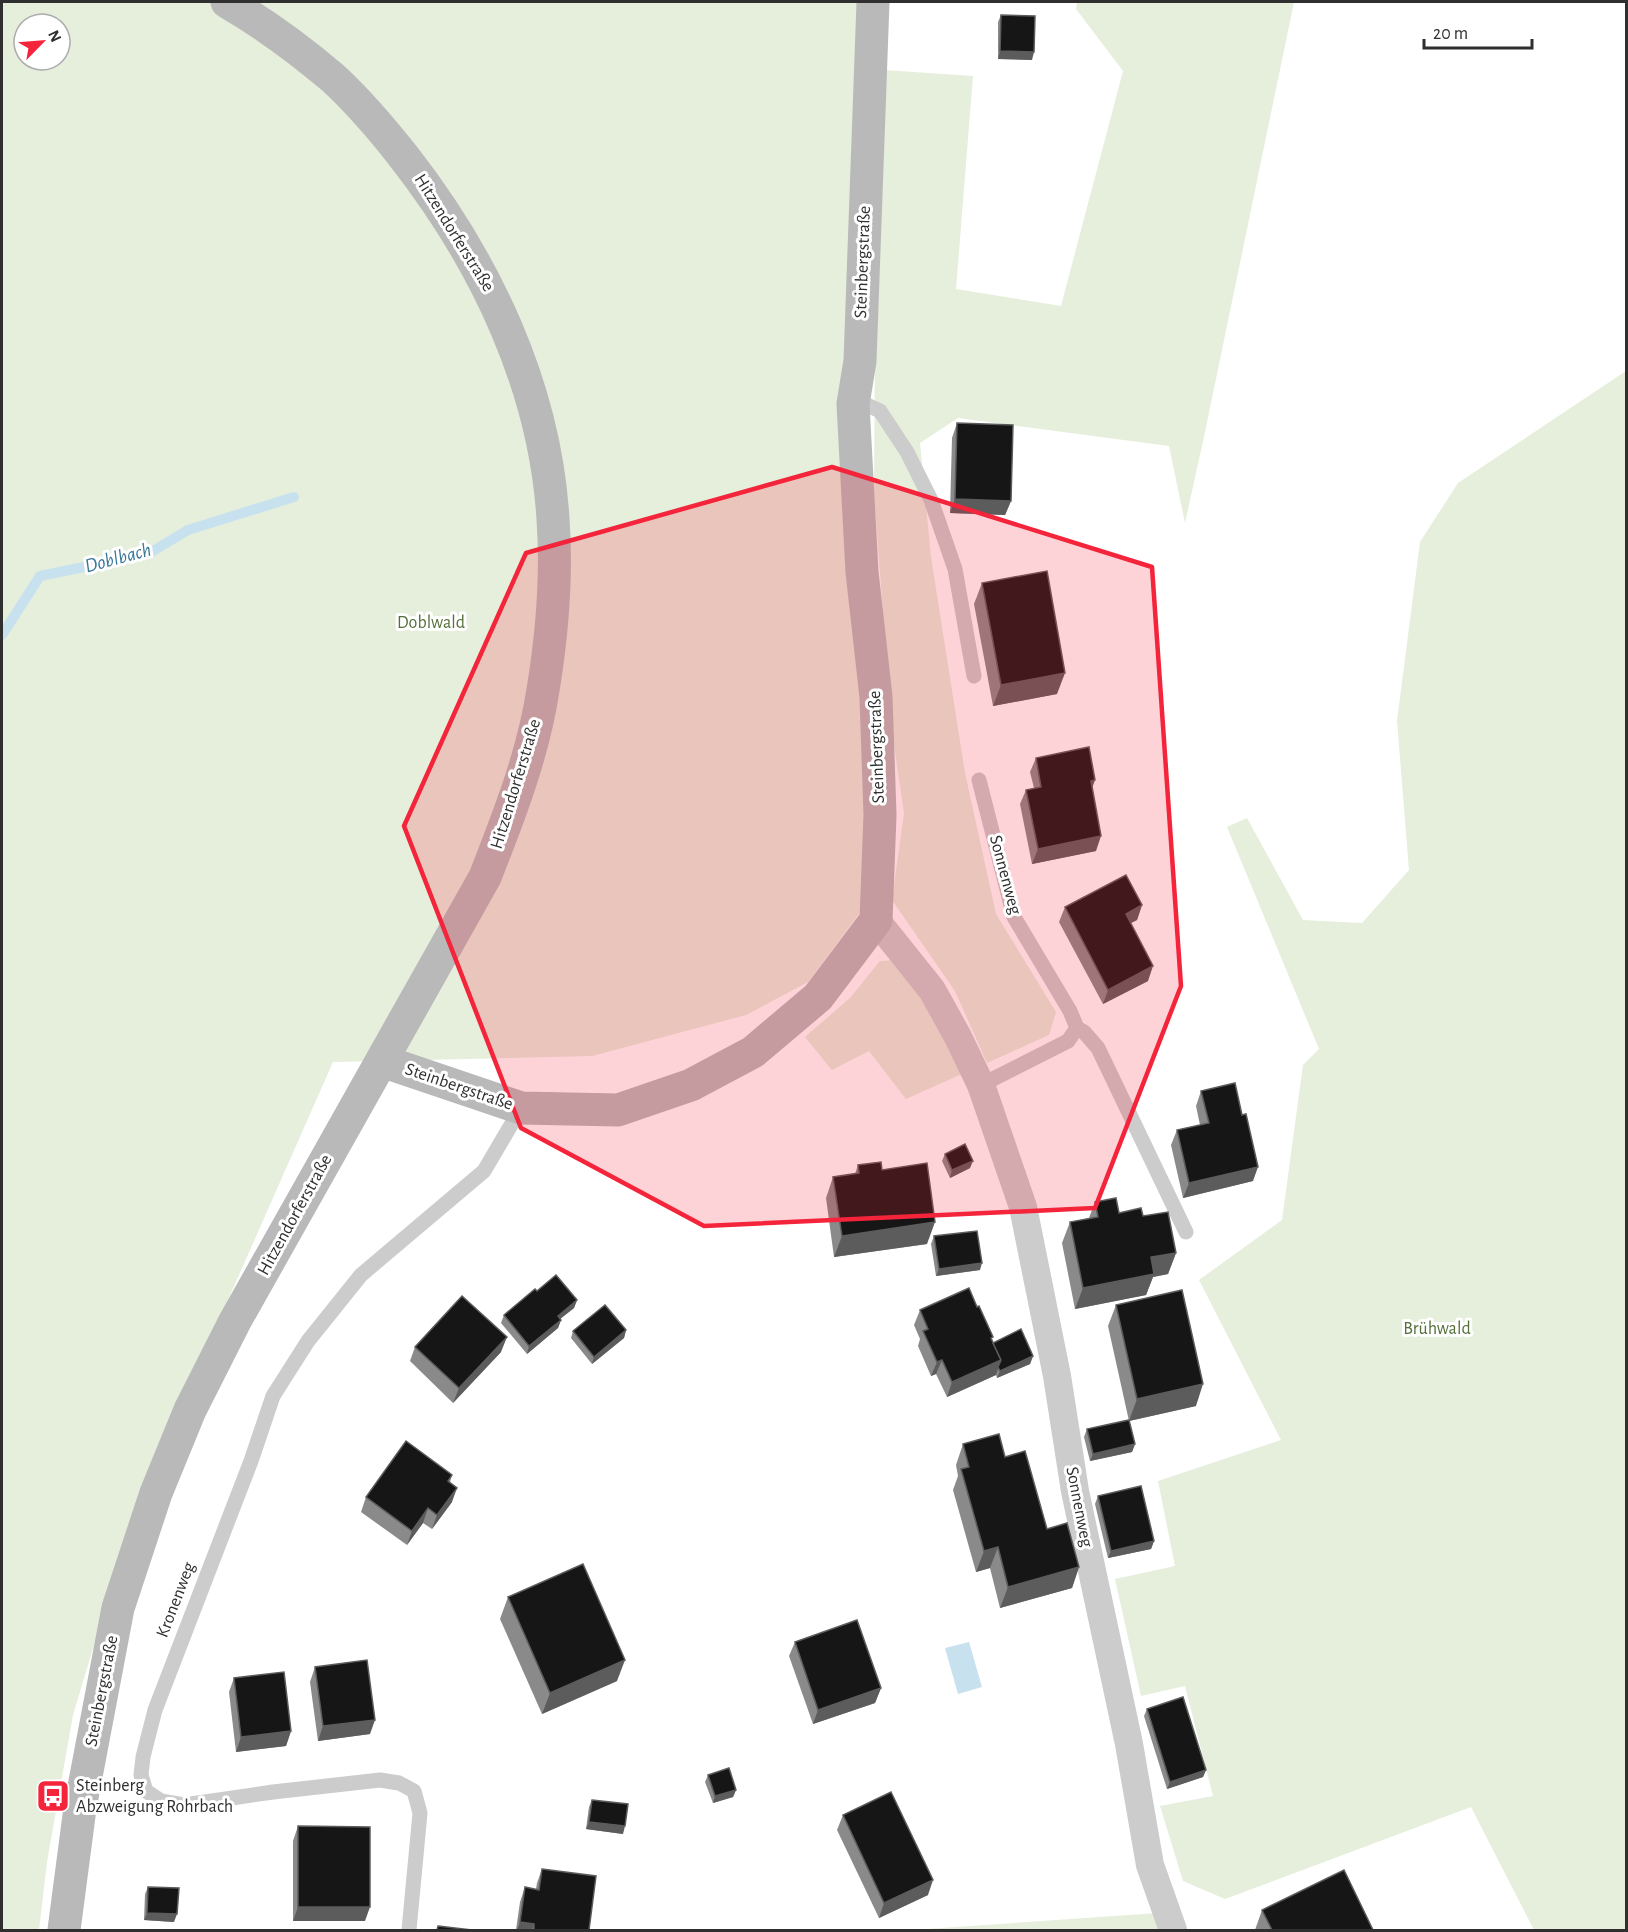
<svg xmlns="http://www.w3.org/2000/svg" width="1628" height="1932" font-family="'Alegreya Sans',sans-serif">
<rect width="100%" height="100%" fill="#fff"/>
<g fill="#e6eedc" fill-rule="evenodd">
<path d="M 2,2 L 860,2 L 868,724 L 861,911 L 808,982 L 746,1015 L 592,1056 L 333,1062 L 133,1515 L 73,1715 L 47,1862 L 39,1930 L 2,1930 ZM 24,24 L 60,24 L 60,60 L 24,60 Z"/>
<polygon points="1077,2 1294,2 1205,432 1185,523 1169,446 958,418 920,443 931,557 965,773 996,914 1056,1012 1049,1035 987,1063 955,991 892,900 904,813 892,731 874,493 875,340 883,70 973,76 956,289 1061,306 1123,71 1076,9"/>
<polygon points="1626,371 1626,1930 1534,1930 1471,1807 1225,1899 1183,1881 1160,1806 1213,1796 1185,1686 1141,1696 1115,1579 1175,1566 1158,1481 1281,1440 1199,1280 1282,1220 1303,1065 1319,1049 1227,827 1247,818 1303,920 1362,923 1409,870 1397,721 1420,542 1458,483"/>
<polygon points="897,960 949,1041 964,1073 906,1099 869,1051 832,1070 805,1037 850,998 880,961"/>
<polygon points="1158,1913 1167,1930 913,1930"/>
</g>
<polygon fill="#c7e1ef" points="969,1642 982,1687 958,1694 945,1648"/>
<g fill="none" stroke-linecap="round" stroke-linejoin="round">
<polyline stroke="#c7e1ef" stroke-width="10" points="2,635 40,576 148,554 188,530 294,497"/>
<g stroke="#ccc" stroke-width="15">
<polyline points="853,404 865,404 880,411 907,452 931,500 955,569 974,676"/>
<polyline points="979,780 1014,917 1070,1011 1077,1028 1068,1041 981,1085"/>
<polyline points="1077,1028 1084,1032 1098,1048 1186,1232"/>
<polyline points="409,1930 420,1813 414,1791 399,1783 380,1780 273,1792 184,1805 161,1801 146,1791 141,1775 143,1757 155,1710 251,1461 273,1396 308,1341 361,1275 484,1171 521,1108"/>
</g>
<polyline stroke="#ccc" stroke-width="28" points="876,920 932,990 958,1037 981,1085 1023,1207 1057,1376 1075,1491 1129,1744 1150,1865 1173,1930"/>
<g stroke="#b9b9b9" stroke-width="33">
<polyline points="382,1061 521,1108 618,1110 691,1085 753,1052 818,997 876,920 880,815 876,697 862,572 853,404 860,361 873,2"/>
<path d="M 64,1930 L 80,1808 L 118,1608 L 156,1493 L 190,1410 L 235,1321 L 485,877 C 509,816 533,755 543,690 C 552,635 557,575 553,519 C 545,386 485,261 404,157 C 382,129 359,102 333,78 C 300,50 265,24 227,2"/>
</g>
</g>
<g fill="#8a8a8a">
<polygon points="1001,15 1032,60 998,59 998,22"/>
<polygon points="957,423 1011,501 1005,515 950,513 952,438"/>
<polygon points="982,583 1057,694 993,706 974,604"/>
<polygon points="1036,758 1092,789 1096,851 1032,864 1020,804 1026,790 1034,788 1030,772"/>
<polygon points="1142,905 1137,920 1131,923 1148,981 1103,1004 1059,922 1065,907"/>
<polygon points="1201,1091 1253,1181 1183,1198 1171,1145 1177,1130 1200,1125 1196,1106"/>
<polygon points="945,1154 970,1168 950,1178 942,1161"/>
<polygon points="858,1165 882,1170 927,1244 834,1257 826,1198 833,1177 855,1174"/>
<polygon points="1095,1202 1119,1213 1143,1216 1176,1253 1168,1274 1153,1277 1146,1295 1075,1309 1062,1243 1070,1222 1089,1218"/>
<polygon points="934,1236 980,1270 936,1276 931,1244"/>
<polygon points="537,1291 577,1300 574,1308 560,1319 561,1320 558,1328 527,1354 501,1323 504,1315"/>
<polygon points="1116,1305 1196,1406 1129,1421 1108,1326"/>
<polygon points="920,1310 992,1341 993,1343 1033,1356 1030,1364 997,1378 996,1375 947,1397 936,1374 931,1376 918,1346 920,1339 914,1325"/>
<polygon points="626,1330 624,1338 592,1364 571,1338 573,1331"/>
<polygon points="415,1347 501,1352 453,1403 410,1361"/>
<polygon points="1087,1429 1135,1444 1132,1452 1090,1461 1084,1437"/>
<polygon points="963,1444 1005,1457 1047,1529 1079,1567 1072,1588 1000,1608 990,1568 976,1572 953,1490 958,1476 956,1465"/>
<polygon points="452,1475 450,1482 452,1502 432,1529 423,1523 407,1545 361,1512 366,1497"/>
<polygon points="1098,1496 1154,1541 1151,1549 1108,1558 1095,1504"/>
<polygon points="508,1597 617,1681 542,1714 500,1619"/>
<polygon points="795,1642 881,1688 875,1703 813,1724 789,1656"/>
<polygon points="315,1667 370,1734 318,1741 310,1682"/>
<polygon points="234,1678 291,1731 286,1746 236,1752 229,1692"/>
<polygon points="1147,1709 1206,1770 1203,1777 1167,1789 1144,1716"/>
<polygon points="708,1775 736,1790 733,1797 713,1803 705,1782"/>
<polygon points="592,1800 623,1834 586,1829 589,1807"/>
<polygon points="843,1815 928,1895 879,1918 837,1830"/>
<polygon points="298,1826 365,1921 293,1921 293,1841"/>
<polygon points="542,1869 589,1930 516,1930 520,1902 525,1887 536,1889 537,1883"/>
<polygon points="148,1887 174,1922 144,1920 145,1894"/>
<polygon points="1262,1910 1373,1930 1255,1930"/>
</g>
<g fill="#5c5c5c">
<polygon points="1000,51 1034,52 1032,60 998,59"/>
<polygon points="955,499 1011,501 1005,515 950,513"/>
<polygon points="1065,673 1057,694 993,706 1001,685"/>
<polygon points="1095,780 1090,794 1091,781"/>
<polygon points="1101,836 1096,851 1032,864 1038,849"/>
<polygon points="1142,905 1137,920 1121,928 1126,914"/>
<polygon points="1153,966 1148,981 1103,1004 1108,990"/>
<polygon points="973,1161 970,1168 950,1178 952,1170"/>
<polygon points="1258,1167 1253,1181 1183,1198 1189,1183"/>
<polygon points="935,1222 927,1244 834,1257 842,1236"/>
<polygon points="1176,1253 1168,1274 1153,1277 1146,1295 1075,1309 1083,1288 1151,1257"/>
<polygon points="982,1263 980,1270 936,1276 939,1269"/>
<polygon points="577,1300 574,1308 555,1323 558,1316"/>
<polygon points="561,1320 558,1328 527,1354 529,1346"/>
<polygon points="626,1330 624,1338 592,1364 594,1357"/>
<polygon points="507,1337 501,1352 453,1403 459,1388"/>
<polygon points="1033,1356 1030,1364 997,1378 1000,1371"/>
<polygon points="942,1360 936,1374 931,1376 937,1362"/>
<polygon points="1001,1360 996,1375 947,1397 952,1382"/>
<polygon points="1203,1384 1196,1406 1129,1421 1137,1399"/>
<polygon points="1135,1444 1132,1452 1090,1461 1093,1454"/>
<polygon points="457,1488 452,1502 432,1529 437,1515"/>
<polygon points="428,1508 423,1523 407,1545 412,1531"/>
<polygon points="1154,1541 1151,1549 1108,1558 1111,1551"/>
<polygon points="998,1547 990,1568 976,1572 984,1551"/>
<polygon points="1079,1567 1072,1588 1000,1608 1008,1587"/>
<polygon points="625,1660 617,1681 542,1714 550,1693"/>
<polygon points="881,1688 875,1703 813,1724 818,1710"/>
<polygon points="375,1720 370,1734 318,1741 323,1726"/>
<polygon points="291,1731 286,1746 236,1752 241,1737"/>
<polygon points="1206,1770 1203,1777 1167,1789 1170,1782"/>
<polygon points="736,1790 733,1797 713,1803 715,1796"/>
<polygon points="589,1822 625,1826 623,1834 586,1829"/>
<polygon points="933,1880 928,1895 879,1918 884,1903"/>
<polygon points="298,1907 370,1907 365,1921 293,1921"/>
<polygon points="147,1913 177,1914 174,1922 144,1920"/>
<polygon points="520,1922 534,1924 532,1930 517,1930"/>
</g>
<g fill="#161616" stroke="#5c5c5c" stroke-width="1.5">
<polygon points="1001,15 1035,16 1034,52 1000,51"/>
<polygon points="957,423 1013,425 1011,501 955,499"/>
<polygon points="1047,571 1065,673 1001,685 982,583"/>
<polygon points="1089,747 1095,780 1091,781 1101,836 1038,849 1026,790 1041,787 1036,758"/>
<polygon points="1126,875 1142,905 1126,914 1153,966 1108,990 1065,907"/>
<polygon points="1235,1083 1242,1115 1246,1114 1258,1167 1189,1183 1177,1130 1209,1123 1201,1091"/>
<polygon points="965,1144 973,1161 952,1170 945,1154"/>
<polygon points="881,1162 882,1170 927,1163 935,1222 842,1236 833,1177 859,1173 858,1165"/>
<polygon points="1116,1198 1119,1213 1141,1208 1143,1216 1168,1212 1176,1253 1151,1257 1154,1274 1083,1288 1070,1222 1098,1217 1095,1202"/>
<polygon points="977,1231 982,1263 939,1269 934,1236"/>
<polygon points="556,1275 577,1300 558,1316 561,1320 529,1346 504,1315 535,1289 537,1291"/>
<polygon points="969,1288 977,1307 979,1306 993,1337 991,1338 1001,1360 952,1382 942,1360 937,1362 923,1331 928,1329 920,1310"/>
<polygon points="1182,1290 1203,1384 1137,1399 1116,1305"/>
<polygon points="462,1296 507,1337 459,1388 415,1347"/>
<polygon points="605,1305 626,1330 594,1357 573,1331"/>
<polygon points="1021,1329 1033,1356 1000,1371 998,1367 1001,1360 993,1343"/>
<polygon points="1129,1420 1135,1444 1093,1454 1087,1429"/>
<polygon points="999,1434 1005,1457 1025,1451 1047,1529 1067,1523 1079,1567 1008,1587 998,1547 984,1551 961,1469 969,1467 963,1444"/>
<polygon points="406,1441 452,1475 448,1481 457,1488 437,1515 428,1508 412,1531 366,1497"/>
<polygon points="1141,1486 1154,1541 1111,1551 1098,1496"/>
<polygon points="583,1564 625,1660 550,1693 508,1597"/>
<polygon points="857,1620 881,1688 818,1710 795,1642"/>
<polygon points="367,1660 375,1720 323,1726 315,1667"/>
<polygon points="284,1672 291,1731 241,1737 234,1678"/>
<polygon points="1183,1697 1206,1770 1170,1782 1147,1709"/>
<polygon points="729,1768 736,1790 715,1796 708,1775"/>
<polygon points="891,1792 933,1880 884,1903 843,1815"/>
<polygon points="592,1800 628,1804 625,1826 589,1822"/>
<polygon points="298,1826 370,1827 370,1907 298,1907"/>
<polygon points="542,1869 596,1876 589,1930 534,1930 534,1924 520,1922 525,1887 539,1890"/>
<polygon points="1344,1870 1373,1930 1272,1930 1262,1910"/>
<polygon points="148,1887 179,1888 177,1914 147,1913"/>
<polygon points="438,1926 472,1930 437,1930"/>
</g>
<path fill="#f4243b" fill-opacity="0.2" stroke="#f4243b" stroke-width="4.5" stroke-linejoin="round" d="M 832,467 L 1152,567 L 1181,986 L 1095,1208 L 704,1226 L 521,1128 L 404,826 L 526,553 Z"/>
<defs>
<g id="bus-square" transform="scale(1.725)"><rect x="-9" y="-9" width="18" height="18" rx="4" fill="#f4243b" stroke="#fff"/><path d="M-5-6H5V4H4V6H2V4H-2V6H-4V4H-5ZM-3.5-4V0h7V-4ZM-3.5 1.2v1.5H-2V1.2ZM2 1.2v1.5H3.5V1.2Z" fill="#fff"/></g>
</defs>
<g fill-rule="evenodd">
<use href="#bus-square" x="53" y="1796"/>
</g>
<g text-anchor="middle" dominant-baseline="central" stroke-width="6" stroke-linejoin="round" paint-order="stroke">
<g font-size="18" fill="#2f2f2f" stroke="#fff">
<text transform="translate(454 233) rotate(58)">Hitzendorferstraße</text>
<text transform="translate(863 262) rotate(-88)">Steinbergstraße</text>
<text transform="translate(877 747) rotate(-92)">Steinbergstraße</text>
<text transform="translate(516 784) rotate(-73)">Hitzendorferstraße</text>
<text transform="translate(1005 875) rotate(75)">Sonnenweg</text>
<text transform="translate(459 1087) rotate(19)">Steinbergstraße</text>
<text transform="translate(295 1215) rotate(-61)">Hitzendorferstraße</text>
<text transform="translate(1079 1507) rotate(79)">Sonnenweg</text>
<text transform="translate(176 1600) rotate(-69)">Kronenweg</text>
<text transform="translate(102 1691) rotate(-79)">Steinbergstraße</text>
</g>
<g font-size="18" fill="#546f39" stroke="#fff">
<text x="431" y="623">Doblwald</text>
<text x="1437" y="1329">Brühwald</text>
</g>
<g font-size="18" fill="#2f2f2f" stroke="#fff" text-anchor="start">
<text x="76" y="1786">Steinberg<tspan x="76" dy="21">Abzweigung Rohrbach</tspan></text>
</g>
<g font-size="20" font-style="italic" fill="#367699" stroke="#fff">
<text transform="translate(118 558) rotate(-15)">Doblbach</text>
</g>
</g>
<rect width="1628" height="1932" fill="none" stroke="#2f2f2f" stroke-width="6"/>
<g transform="translate(42 42) rotate(65)"><circle r="28" fill="#ffffff" stroke="#acacac" stroke-width="1.5"/>
<path d="M0-4.5L10 22L0 15L-10 22Z" fill="#f4243b"/>
<text y="-9" font-size="16" font-weight="bold" text-anchor="middle" fill="#2f2f2f">N</text>
</g>
<path d="M1424 39v9h108v-9" fill="none" stroke="#2f2f2f" stroke-width="3"/>
<text x="1433" y="39" font-size="18" fill="#2f2f2f" stroke="#ffffff" stroke-width="4.5" paint-order="stroke">20 m</text>
</svg>
